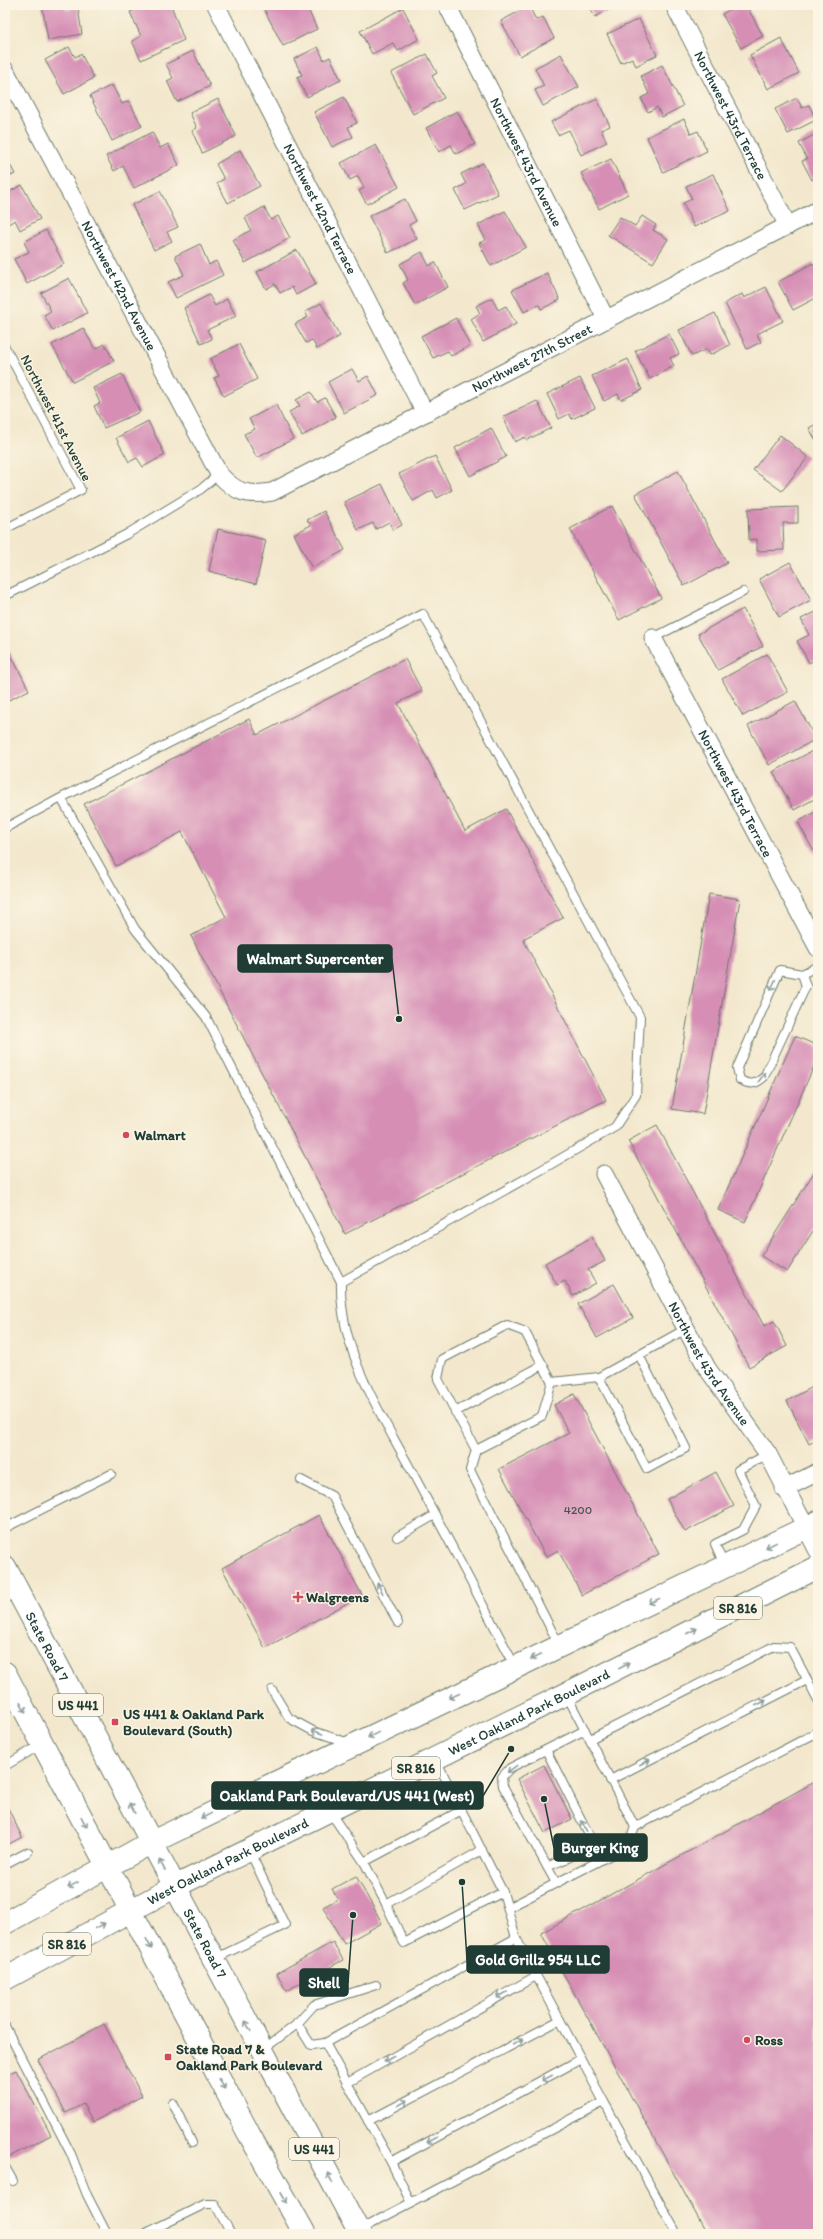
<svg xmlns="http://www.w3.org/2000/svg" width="823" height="2239" font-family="Itim,sans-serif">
<rect width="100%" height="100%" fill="#fcf5e5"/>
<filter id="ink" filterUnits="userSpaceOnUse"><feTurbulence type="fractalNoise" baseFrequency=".025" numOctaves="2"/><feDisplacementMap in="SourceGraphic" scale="8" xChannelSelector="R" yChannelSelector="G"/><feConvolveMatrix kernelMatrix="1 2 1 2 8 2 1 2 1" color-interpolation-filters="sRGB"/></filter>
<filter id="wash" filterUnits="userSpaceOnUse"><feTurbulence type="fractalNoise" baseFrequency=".012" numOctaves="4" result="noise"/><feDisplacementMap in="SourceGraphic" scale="16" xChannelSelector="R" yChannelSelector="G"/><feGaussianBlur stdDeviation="0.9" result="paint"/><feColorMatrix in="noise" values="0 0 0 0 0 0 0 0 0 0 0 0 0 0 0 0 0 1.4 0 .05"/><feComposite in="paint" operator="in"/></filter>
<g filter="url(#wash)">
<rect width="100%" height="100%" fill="#f3e8cd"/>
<g id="blocks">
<g fill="#d68eb5">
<polygon points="42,5 65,5 66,10 78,8 82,34 48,40"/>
<polygon points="146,5 171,5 184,40 141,60 132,41 141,36 130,12"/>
<polygon points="271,5 296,5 298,9 306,5 317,29 283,46 264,9"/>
<polygon points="588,5 618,5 595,17"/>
<polygon points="738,5 746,5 763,36 741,48 722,14"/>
<polygon points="529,6 536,20 543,17 554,38 520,56 501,21"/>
<polygon points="403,8 419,39 398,51 393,43 372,54 360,31"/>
<polygon points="639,19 657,55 636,66 632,58 621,63 607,34"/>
<polygon points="781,38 799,73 768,89 750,55"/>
<polygon points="69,47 75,57 81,54 94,78 64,94 45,60"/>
<polygon points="318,47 324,60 330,57 341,80 307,97 297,77 302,75 294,59"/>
<polygon points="193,51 210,86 177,102 167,81 173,78 166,64"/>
<polygon points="427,54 437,73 432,76 444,98 413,114 391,73"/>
<polygon points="561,54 579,87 543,106 535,90 544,86 535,68"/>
<polygon points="662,65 683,106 662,117 657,107 648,112 641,98 649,94 641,76"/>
<polygon points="112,85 122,104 129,101 142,126 112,141 90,96"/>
<polygon points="344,97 357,123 348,127 353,137 332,147 314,112"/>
<polygon points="797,98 802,108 809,105 816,120 788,134 775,109"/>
<polygon points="218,99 236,136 202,153 192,131 197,128 190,113"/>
<polygon points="597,99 610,126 601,130 607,142 581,155 569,130 558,135 551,122"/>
<polygon points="457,111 475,144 456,154 451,145 439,152 426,128"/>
<polygon points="684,119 691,134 698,131 707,151 663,172 647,137"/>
<polygon points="152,132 160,148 168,144 179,165 134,188 123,166 114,171 106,156"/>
<polygon points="818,133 818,177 812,180 802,161 807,159 799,143"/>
<polygon points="376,145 399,187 367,204 359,191 364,188 358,176 350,180 341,163"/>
<polygon points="240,150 260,186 228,203 217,183 224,179 216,164"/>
<polygon points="5,156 15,174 5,179"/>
<polygon points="611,159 628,194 599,209 581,173"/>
<polygon points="483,163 498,194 465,210 455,190 466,184 461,174"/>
<polygon points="713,174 730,211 694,227 683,203 692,199 686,186"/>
<polygon points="22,185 40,219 20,230 15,220 5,226 5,194"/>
<polygon points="160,191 178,227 167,232 172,241 154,250 132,205"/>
<polygon points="405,199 416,221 409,225 417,239 388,253 369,216"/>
<polygon points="264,207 271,220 278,216 290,238 245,263 233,240 251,230 245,218"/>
<polygon points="505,211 526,247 491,266 479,243 486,240 478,225"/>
<polygon points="642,216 656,225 653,230 668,239 653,263 608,235 620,217 635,226"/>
<polygon points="46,230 64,264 27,284 14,259 29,252 24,242"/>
<polygon points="200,244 209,265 216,261 223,275 176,298 168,282 184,275 175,256"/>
<polygon points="297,250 316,284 296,295 292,287 280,293 275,284 266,289 257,272"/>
<polygon points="422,252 429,266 435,262 448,287 415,305 403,283 408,280 400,264"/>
<polygon points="813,263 818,272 818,297 793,310 778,282"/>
<polygon points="547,273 560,300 541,309 539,305 524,312 512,290"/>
<polygon points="69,278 87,313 53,331 44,315 51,311 41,293"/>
<polygon points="766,287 783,321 757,334 761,342 747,349 725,303 742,294 744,298"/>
<polygon points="209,295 215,306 227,299 236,316 207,330 212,339 201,344 184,308"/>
<polygon points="492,298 498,310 506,306 516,324 483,342 471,319 480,313 476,306"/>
<polygon points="321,303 340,336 317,349 312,340 306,343 295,324 308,317 305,312"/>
<polygon points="715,313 730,345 710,355 707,349 692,356 679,330"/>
<polygon points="456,318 470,346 451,356 448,351 433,358 421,336"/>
<polygon points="83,328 95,349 105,344 114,361 73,382 52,345"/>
<polygon points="669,334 679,354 670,358 674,366 650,379 635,351"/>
<polygon points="239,344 257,379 224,396 214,378 219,376 210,359"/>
<polygon points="628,359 642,390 621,400 618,394 604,401 592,376"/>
<polygon points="352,369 359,381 368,376 378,395 344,413 328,382"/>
<polygon points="122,374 140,412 104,428 94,406 100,403 93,388"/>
<polygon points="580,378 595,408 572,419 569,414 559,419 547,394"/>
<polygon points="311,392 317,402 325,398 336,417 302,436 289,412 300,406 296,400"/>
<polygon points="537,401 551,428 527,440 525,437 515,442 503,417"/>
<polygon points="276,405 293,439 257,458 244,434 255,429 249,419"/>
<polygon points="148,421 165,455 143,467 137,458 129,462 116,438"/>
<polygon points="818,423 818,444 809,428"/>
<polygon points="491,428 506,457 470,476 455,448"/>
<polygon points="780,435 808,457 782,491 753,470"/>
<polygon points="435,456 452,490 437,498 433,490 413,501 399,474"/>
<polygon points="678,471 727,563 684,586 635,494"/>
<polygon points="382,484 402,525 393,530 389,522 376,529 373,523 358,530 344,502"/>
<polygon points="612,506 661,598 619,620 570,529"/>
<polygon points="798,507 798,523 783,523 784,550 757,551 757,539 749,540 748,509"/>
<polygon points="324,511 345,550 312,568 294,534 311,525 307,520"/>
<polygon points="218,529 266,540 256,584 209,571"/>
<polygon points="790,562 811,600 779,617 759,579"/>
<polygon points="743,609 763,646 718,670 698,634"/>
<polygon points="818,611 818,658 809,663 797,641 809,635 801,619"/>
<polygon points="9,651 29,690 5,702 5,653"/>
<polygon points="767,654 788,692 743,716 722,679"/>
<polygon points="405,659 422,691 398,703 465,831 506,809 563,918 523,939 606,1100 345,1234 191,936 226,917 182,832 116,866 84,804 249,719 257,735"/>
<polygon points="795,701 816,739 769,765 748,726"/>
<polygon points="818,748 818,797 794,810 773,772"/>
<polygon points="818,810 818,859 798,822"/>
<polygon points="709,894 740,899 703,1114 672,1109"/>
<polygon points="795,1036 818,1046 818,1057 745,1222 718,1210"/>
<polygon points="657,1125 764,1326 774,1321 787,1346 749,1367 628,1141"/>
<polygon points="818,1166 818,1223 787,1272 761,1256"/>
<polygon points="592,1237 605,1261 588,1270 596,1283 573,1296 565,1281 557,1285 545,1263"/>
<polygon points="614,1284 633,1318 597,1338 578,1304"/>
<polygon points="818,1384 818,1439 809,1444 787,1401"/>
<polygon points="574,1394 659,1554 582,1595 558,1550 546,1557 499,1469 569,1433 554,1405"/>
<polygon points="716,1472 734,1506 685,1532 667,1499"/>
<polygon points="319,1515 362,1595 265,1648 222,1568"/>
<polygon points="544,1765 572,1819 545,1833 517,1779"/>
<polygon points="818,1780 818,2234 707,2234 541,1933"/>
<polygon points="8,1808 22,1837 5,1846 5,1810"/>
<polygon points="356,1876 382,1923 344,1944 323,1907 338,1899 332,1889"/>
<polygon points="333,1942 343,1960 286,1991 277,1973"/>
<polygon points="104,2024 142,2096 93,2122 83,2104 66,2113 38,2060"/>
<polygon points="16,2070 51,2135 9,2157 5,2149 5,2075"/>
</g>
</g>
</g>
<g filter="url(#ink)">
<use href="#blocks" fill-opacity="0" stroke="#69796a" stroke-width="1"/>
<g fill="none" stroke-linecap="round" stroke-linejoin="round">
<g stroke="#69796a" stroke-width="10">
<g id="service">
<polyline points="5,347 81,490 5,529"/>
<polyline points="5,596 127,534 201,489 219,474"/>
<polyline points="653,638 743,592"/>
<polyline points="5,828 61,798 423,614 640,1017 636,1095 615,1127 541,1170 341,1282 206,1017 135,929 61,798"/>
<path d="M 802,974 L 806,986 L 764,1077 C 755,1085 750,1085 740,1080 L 737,1068 L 780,970 L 802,974 L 818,966"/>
<path d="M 341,1282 C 339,1355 386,1421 418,1483 C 451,1544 483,1605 515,1666"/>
<polyline points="639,1355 686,1448 647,1469 599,1377 686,1329"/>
<polyline points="552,1382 542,1416 476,1450 438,1379 442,1359 507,1325 525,1332 552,1382 599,1377"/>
<polyline points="455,1412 543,1365"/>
<polyline points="476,1450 470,1470 559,1645"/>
<polyline points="301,1480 332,1496 398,1623"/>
<polyline points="5,1528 111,1474"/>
<polyline points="397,1537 435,1515"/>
<polyline points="725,1567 715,1544 743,1530 756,1506 738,1470 768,1454"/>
<polyline points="272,1690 289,1718 313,1731 349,1743"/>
<polyline points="590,1739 774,1646 790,1647 818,1700"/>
<path d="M 546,1750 L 589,1835 C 588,1854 563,1859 547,1867"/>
<polyline points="5,1766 42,1744"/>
<polyline points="610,1780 807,1680"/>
<polyline points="330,1812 364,1862 462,1810"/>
<polyline points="635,1827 818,1732"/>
<polyline points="364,1862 386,1904 482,1850"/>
<polyline points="5,1864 28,1852"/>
<polyline points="556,1883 503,1786 502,1777 510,1768 585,1730"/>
<polyline points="386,1904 404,1943 503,1892"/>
<polyline points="508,1908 628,1846 635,1827 566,1694"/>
<polyline points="214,1959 285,1925 249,1850"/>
<polyline points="297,2023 311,2045 325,2043"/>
<polyline points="5,2026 71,2154 87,2195 107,2234"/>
<polyline points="262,2050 296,2025 314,2005 376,1985"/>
<polyline points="347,2083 536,1976"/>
<polyline points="604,2102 677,2234"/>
<polyline points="173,2103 192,2143"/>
<polyline points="368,2121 560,2020"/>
<polyline points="391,2162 581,2059"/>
<polyline points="5,2167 13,2181"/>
<polyline points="411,2203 391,2162 325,2043 516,1938"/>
<polyline points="359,2230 604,2102 516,1938 503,1892 435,1758"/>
<polyline points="144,2234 205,2204 215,2204 231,2234"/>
</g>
</g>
<g stroke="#69796a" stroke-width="19">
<g id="minor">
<path id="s1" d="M 216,5 L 425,413"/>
<path id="s2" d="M 447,5 L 606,319"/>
<path id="s3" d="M 674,5 L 788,226"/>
<path id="s4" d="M 5,70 L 219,474 C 236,493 247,496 272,492 L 818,210"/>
<path id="s5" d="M 653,638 L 818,948"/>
<path id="s6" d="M 604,1174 L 707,1368 L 768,1454 L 818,1551"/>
<polyline points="784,1489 818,1472"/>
</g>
</g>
<g stroke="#69796a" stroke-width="24">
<g id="primary">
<path id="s7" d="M 5,1567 L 360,2234"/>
<polyline points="5,1673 249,2134 305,2234"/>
<polyline points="5,1923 150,1843 818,1522"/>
<path id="s8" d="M 5,1979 L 174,1887 L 566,1694 L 818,1567"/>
</g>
</g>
<use href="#service" stroke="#fff" stroke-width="8"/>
<use href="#minor" stroke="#fff" stroke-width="17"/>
<use href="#primary" stroke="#fff" stroke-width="22"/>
</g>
<defs><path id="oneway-shaft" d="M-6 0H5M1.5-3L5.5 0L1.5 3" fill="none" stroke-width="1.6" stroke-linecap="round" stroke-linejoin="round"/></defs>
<g stroke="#8f9e9a">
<use href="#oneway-shaft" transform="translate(773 985) rotate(114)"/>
<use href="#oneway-shaft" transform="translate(762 1077) rotate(-53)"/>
<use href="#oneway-shaft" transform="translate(771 1545) rotate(154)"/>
<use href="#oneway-shaft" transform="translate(380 1588) rotate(-118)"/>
<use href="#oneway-shaft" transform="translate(654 1601) rotate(155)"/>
<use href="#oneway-shaft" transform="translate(692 1631) rotate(-27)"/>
<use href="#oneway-shaft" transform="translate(536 1657) rotate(154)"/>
<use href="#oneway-shaft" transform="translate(624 1666) rotate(-27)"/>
<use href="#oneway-shaft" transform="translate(454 1696) rotate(155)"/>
<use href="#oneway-shaft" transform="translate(761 1703) rotate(-27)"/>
<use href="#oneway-shaft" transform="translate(23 1707) rotate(62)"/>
<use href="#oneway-shaft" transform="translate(317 1732) rotate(-160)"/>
<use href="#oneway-shaft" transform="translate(373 1735) rotate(154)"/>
<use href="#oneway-shaft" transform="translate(645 1762) rotate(-27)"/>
<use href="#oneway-shaft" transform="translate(512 1769) rotate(144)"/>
<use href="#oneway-shaft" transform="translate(132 1808) rotate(-118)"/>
<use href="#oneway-shaft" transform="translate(206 1816) rotate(154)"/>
<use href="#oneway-shaft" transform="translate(84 1822) rotate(62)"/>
<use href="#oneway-shaft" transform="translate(584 1826) rotate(-117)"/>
<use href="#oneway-shaft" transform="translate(162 1865) rotate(-119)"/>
<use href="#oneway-shaft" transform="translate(73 1885) rotate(151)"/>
<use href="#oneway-shaft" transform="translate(100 1926) rotate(-29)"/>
<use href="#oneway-shaft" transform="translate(149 1944) rotate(62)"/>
<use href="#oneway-shaft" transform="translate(502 1995) rotate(150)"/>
<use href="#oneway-shaft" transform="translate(248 2026) rotate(-118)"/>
<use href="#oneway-shaft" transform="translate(518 2042) rotate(-28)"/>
<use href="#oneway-shaft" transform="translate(389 2059) rotate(150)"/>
<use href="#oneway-shaft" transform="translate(547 2078) rotate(152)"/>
<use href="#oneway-shaft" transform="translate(222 2084) rotate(62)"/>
<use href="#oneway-shaft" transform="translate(403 2103) rotate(-28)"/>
<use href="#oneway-shaft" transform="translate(432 2140) rotate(152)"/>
<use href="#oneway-shaft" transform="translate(330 2178) rotate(-118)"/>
<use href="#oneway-shaft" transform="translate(284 2198) rotate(61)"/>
</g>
</g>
<g fill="#d1495b" stroke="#fcf5e5" stroke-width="1.5">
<circle cx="126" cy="1135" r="4"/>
<path d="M296 1591h4v4h4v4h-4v4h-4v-4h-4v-4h4z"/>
<rect x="111" y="1718" width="8" height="8" rx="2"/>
<circle cx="747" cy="2040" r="4"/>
<rect x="164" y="2053" width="8" height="8" rx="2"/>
</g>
<g text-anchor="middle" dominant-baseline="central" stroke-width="3" stroke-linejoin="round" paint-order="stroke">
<g font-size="12" fill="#4d5154">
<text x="578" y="1510">4200</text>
</g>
<g fill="#fcf5e5" stroke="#617469" stroke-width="1">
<rect x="714" y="1597" width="48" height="22" rx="3"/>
<rect x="53" y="1694" width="50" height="22" rx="3"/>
<rect x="392" y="1757" width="48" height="22" rx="3"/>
<rect x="43" y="1933" width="48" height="22" rx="3"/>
<rect x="289" y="2138" width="50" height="22" rx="3"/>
</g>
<g font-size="13" font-weight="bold" fill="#1f3d34">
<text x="738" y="1608">SR 816</text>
<text x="78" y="1705">US 441</text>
<text x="416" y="1768">SR 816</text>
<text x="67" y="1944">SR 816</text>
<text x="314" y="2149">US 441</text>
</g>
<g font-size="14" fill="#1f3d34" stroke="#fcf5e5">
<text stroke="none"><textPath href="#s3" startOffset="124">Northwest 43rd Terrace</textPath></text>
<text stroke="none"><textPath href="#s2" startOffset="176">Northwest 43rd Avenue</textPath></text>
<text stroke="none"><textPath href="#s1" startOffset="229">Northwest 42nd Terrace</textPath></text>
<text stroke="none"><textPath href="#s4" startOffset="244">Northwest 42nd Avenue</textPath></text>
<text stroke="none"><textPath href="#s4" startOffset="809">Northwest 27th Street</textPath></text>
<text transform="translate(56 418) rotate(63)">Northwest 41st Avenue</text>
<text stroke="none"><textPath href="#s5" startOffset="176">Northwest 43rd Terrace</textPath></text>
<text stroke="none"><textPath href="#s6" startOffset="217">Northwest 43rd Avenue</textPath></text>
<text stroke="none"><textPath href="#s7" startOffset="90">State Road 7</textPath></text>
<text stroke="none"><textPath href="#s8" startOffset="588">West Oakland Park Boulevard</textPath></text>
<text stroke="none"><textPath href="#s8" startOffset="252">West Oakland Park Boulevard</textPath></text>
<text stroke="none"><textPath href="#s7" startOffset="426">State Road 7</textPath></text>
</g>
<g font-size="14" font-weight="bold" fill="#1f3d34" stroke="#fcf5e5" text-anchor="start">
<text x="134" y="1135">Walmart</text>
<text x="306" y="1597">Walgreens</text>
<text x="123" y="1714">US 441 &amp; Oakland Park<tspan x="123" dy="16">Boulevard (South)</tspan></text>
<text x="755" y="2040">Ross</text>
<text x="176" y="2049">State Road 7 &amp;<tspan x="176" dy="16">Oakland Park Boulevard</tspan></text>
</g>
</g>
<path fill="none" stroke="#1f3d34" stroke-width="1.5" d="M399 1019L392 959M511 1749L483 1796M544 1799L554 1848M462 1882L467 1960M353 1915L348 1983"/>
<g fill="#1f3d34" stroke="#fcf5e5" stroke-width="1.5">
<circle cx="399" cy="1019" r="4"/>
<circle cx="511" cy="1749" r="4"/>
<circle cx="544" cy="1799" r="4"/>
<circle cx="462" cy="1882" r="4"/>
<circle cx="353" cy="1915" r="4"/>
</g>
<g fill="#1f3d34" stroke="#1f3d34" stroke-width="1.5">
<rect x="238" y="945" width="154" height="27" rx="4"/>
<rect x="212" y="1782" width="271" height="27" rx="4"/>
<rect x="554" y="1834" width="93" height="27" rx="4"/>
<rect x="467" y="1946" width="142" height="27" rx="4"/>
<rect x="300" y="1969" width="48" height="27" rx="4"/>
</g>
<g font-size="15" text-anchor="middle" font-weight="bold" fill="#fff">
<text x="315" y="964">Walmart Supercenter</text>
<text x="347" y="1801">Oakland Park Boulevard/US 441 (West)</text>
<text x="600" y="1853">Burger King</text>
<text x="538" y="1965">Gold Grillz 954 LLC</text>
<text x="324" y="1988">Shell</text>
</g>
<rect width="823" height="2239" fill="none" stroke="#fcf5e5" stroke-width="20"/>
</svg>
